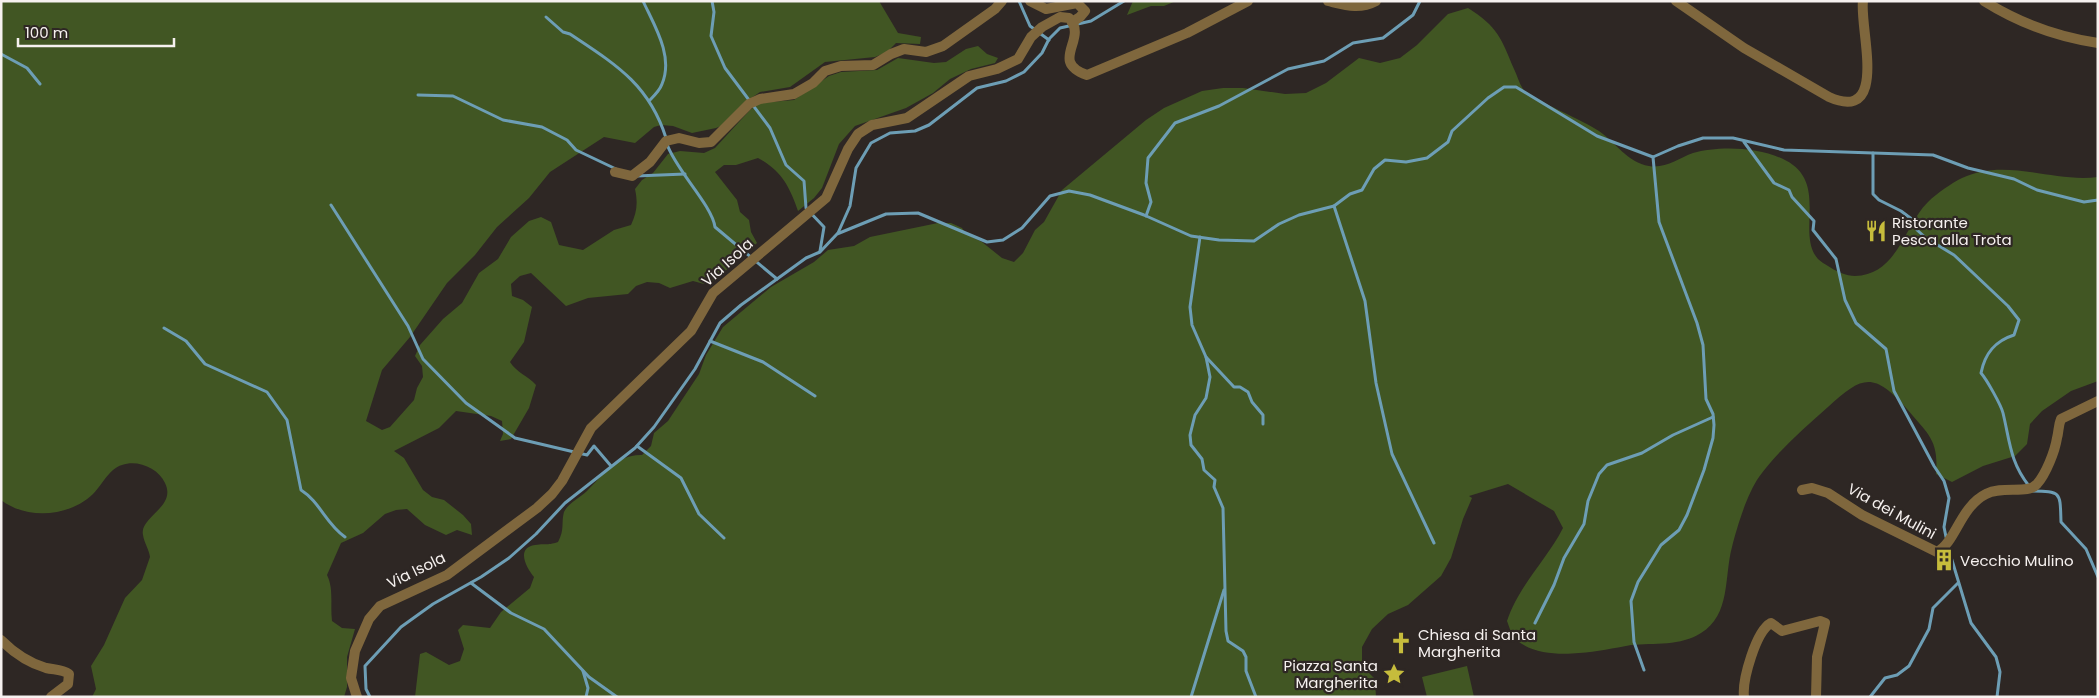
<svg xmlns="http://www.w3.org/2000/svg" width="2099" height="698" font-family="Poppins,sans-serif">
<rect width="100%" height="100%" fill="#2e2724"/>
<g fill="#415623">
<path d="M 1,1 L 879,1 L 898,33 L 921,37 L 920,44 L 896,43 L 887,52 L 875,57 L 825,62 L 790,87 L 760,92 L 744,103 L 721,126 L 716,128 L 692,133 L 673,126 L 661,125 L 654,127 L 635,143 L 604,137 L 550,172 L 529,198 L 497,227 L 475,255 L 447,283 L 410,337 L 382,370 L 366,421 L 382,430 L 390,427 L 414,400 L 417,388 L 423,377 L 422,366 L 415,356 L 420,345 L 443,319 L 462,303 L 479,273 L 498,259 L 511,237 L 529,221 L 541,217 L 551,222 L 559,245 L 583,250 L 614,230 L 631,225 C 637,212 638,203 635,189 L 642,180 L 653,173 L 668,154 L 680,151 L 704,153 L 715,148 L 750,110 L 760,103 L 794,100 L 829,76 L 841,72 L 877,70 L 898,58 L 934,63 L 946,62 L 966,49 L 978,46 L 987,54 L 998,58 L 995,63 L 971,69 L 950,79 L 933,93 L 906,108 L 855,126 L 839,144 L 822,188 L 814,198 L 798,211 C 790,187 781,170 758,158 L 736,165 L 724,165 L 715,172 L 737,200 L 740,212 L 749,220 L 751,232 L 757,243 L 715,280 L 704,284 L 693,281 L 670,288 L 659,283 L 647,282 L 636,286 L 628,294 L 588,298 L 566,306 L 531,273 L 520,276 L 511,284 L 512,296 L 523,300 L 532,307 L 524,342 L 510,362 C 517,373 527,375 536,385 L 529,408 L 511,439 L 500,441 L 503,434 L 502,421 L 491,416 L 456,411 L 439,428 L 394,451 L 404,458 L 423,490 L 432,497 L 444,500 L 463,515 L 471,524 L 472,535 L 457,530 L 446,535 L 425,525 L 407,509 L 396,510 L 385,514 L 363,533 L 341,543 L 327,575 C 334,589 330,605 332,621 L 342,628 L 355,629 L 347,657 L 347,687 L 344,697 L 92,697 L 96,689 L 91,666 L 104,645 L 125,598 L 142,580 L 150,557 C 149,550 144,542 143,535 C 139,517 177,507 165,483 C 157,465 129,456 113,470 C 105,477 100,487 93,494 C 69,517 27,520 1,500 Z"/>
<polygon points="1133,1 1176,1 1164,6 1151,6 1127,15"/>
<path d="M 1468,8 C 1498,27 1501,38 1514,69 C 1517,75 1519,83 1523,89 C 1529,98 1585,121 1599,131 C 1615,142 1628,163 1649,166 C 1665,169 1679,158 1693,153 C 1721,145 1769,147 1793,165 C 1825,189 1797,236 1818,259 C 1821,262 1825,264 1828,266 C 1835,271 1847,276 1855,276 C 1898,275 1904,225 1928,202 C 1937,193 1952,183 1962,178 C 2006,157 2052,183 2098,177 L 2098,381 L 2071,391 L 2042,411 L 2030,424 L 2027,444 L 2015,456 L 1983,466 L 1952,482 L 1936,474 C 1939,440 1928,434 1907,409 C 1874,372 1863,375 1828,407 C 1804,428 1778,451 1759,477 C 1747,494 1737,527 1732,547 C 1724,576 1731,615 1701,633 C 1681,646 1654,643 1631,645 C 1614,648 1597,652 1579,653 C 1559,655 1529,654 1515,638 C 1511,634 1509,626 1507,621 C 1519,585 1546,561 1563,528 L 1554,511 L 1508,484 L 1469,496 L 1472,498 L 1463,519 L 1451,558 L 1441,576 L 1408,605 L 1388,614 L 1372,629 L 1362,647 L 1362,666 L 1375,679 L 1376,697 L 415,697 L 420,654 L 426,652 L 449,665 L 460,661 L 464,649 L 458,630 L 463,625 L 490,628 L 501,612 L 530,588 L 534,577 C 527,569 515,548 535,545 C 545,543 546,546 558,542 C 565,529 561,523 564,512 C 568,503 580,498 587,491 C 603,475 617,454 642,455 L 651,446 L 654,433 L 668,421 L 699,374 L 706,355 L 723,327 L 771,287 L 814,262 L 828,250 L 854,246 L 870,237 L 938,223 L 951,223 L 962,228 L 966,234 L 982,242 L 1002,258 L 1014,262 L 1023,253 L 1035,230 L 1044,222 L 1062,190 L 1146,120 L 1164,108 L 1202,91 L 1223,88 L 1243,88 L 1285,94 L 1306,93 L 1326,83 L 1359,58 L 1380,63 L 1400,58 L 1417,45 L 1448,14 Z"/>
<polygon points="1467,666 1474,697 1427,697 1422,677"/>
</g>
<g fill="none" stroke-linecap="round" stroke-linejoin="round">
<g stroke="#6d9eb5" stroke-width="3">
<path d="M 643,1 C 654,25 674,56 662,84 C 660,90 654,96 650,100"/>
<polyline points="712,1 714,12 711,36 725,68 770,128 786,165 804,181 806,208 824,227 820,251"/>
<polyline points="1019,1 1030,26 1049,40"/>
<path d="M 546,17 L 563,32 L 570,34 C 615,64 649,84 666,138"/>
<polyline points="1,54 27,68 40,84"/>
<polyline points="418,95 453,96 503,120 542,127 567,140 576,150 616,169"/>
<polyline points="1744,142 1774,183 1789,190 1792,197 1814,221 1813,230 1836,259 1845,300 1856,323 1886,349 1894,391 1934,466 1944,481 1949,498 1944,527 1946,537"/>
<path d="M 667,144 C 675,169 712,205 715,227 L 777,279"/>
<path d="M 1873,153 L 1873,194 L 1879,200 L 1901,211 L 1913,220 L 1917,230 L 1926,238 L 1954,255 L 2008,306 L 2019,320 L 2014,335 C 1995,341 1985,353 1981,373 C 1987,380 2001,405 2003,413 C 2010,442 2010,462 2029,486"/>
<polyline points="636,176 685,174"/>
<polyline points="331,205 408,326 423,359 466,403 515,438 587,455 594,446 611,466"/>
<polyline points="1334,206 1365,301 1376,383 1392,454 1434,543"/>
<polyline points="1146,216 1151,202 1146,183 1148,158 1175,123 1219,106 1288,69 1324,61 1353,43 1383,38 1413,15 1420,1"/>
<polyline points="838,233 850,206 856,168 871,143 890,133 915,131 929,125 977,88 1006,81 1024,72 1042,53 1049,39 1060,28 1091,21 1124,1"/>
<polyline points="1200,237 1190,307 1192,325 1206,357 1210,377 1206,398 1195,415 1190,435 1191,445 1202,459 1204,470 1215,480 1214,487 1223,508 1226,631 1228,641 1243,651 1246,657 1246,671 1256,697"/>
<path d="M 164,328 L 186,341 L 205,364 L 267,392 L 287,420 L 301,490 C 320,502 326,524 345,537"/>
<polyline points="710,341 763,362 815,396"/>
<polyline points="1206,357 1234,387 1240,387 1248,392 1252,402 1263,415 1263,424"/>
<polyline points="637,446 681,478 699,514 724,538"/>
<path d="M 2033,491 C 2062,491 2060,493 2061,522 L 2086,549 L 2098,577"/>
<polyline points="1948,547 1971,623 1996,657 2000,672 1997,697"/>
<polyline points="471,583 511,613 544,629 589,677 617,697"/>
<polyline points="1535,623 1554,585 1564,558 1584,524 1588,501 1599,474 1607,465 1642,453 1673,435 1713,417"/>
<polyline points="1644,670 1634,642 1631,601 1638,582 1661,545 1679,530 1687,515 1704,470 1713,438 1714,425 1713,414 1706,399 1703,345 1697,323 1659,222 1653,157"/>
<polyline points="583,671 588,688 586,697"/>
<polyline points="370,697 366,689 365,666 401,627 433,604 481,577 509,558 536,534 565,503 635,448 654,427 695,369 720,323 741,305 806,258 820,252 837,234 886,214 918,213 987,242 1003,240 1022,228 1050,196 1069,191 1090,195 1144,215 1191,236 1219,240 1254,241 1279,224 1299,215 1334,206 1350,194 1362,190 1374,169 1385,160 1406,162 1427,158 1448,142 1452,131 1488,98 1504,87 1516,87 1597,136 1653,157 1678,146 1703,138 1733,138 1784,150 1933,155 1968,168 2014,179 2037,190 2084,202 2098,200"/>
<polyline points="1191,697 1224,590"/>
<polyline points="1870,697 1885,678 1897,675 1909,666 1929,629 1933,608 1958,583"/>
</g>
<g stroke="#7f673d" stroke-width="10">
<polyline points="1030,1 1046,9 1077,3 1085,11 1080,17 1072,22"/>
<path d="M 1328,1 C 1345,5 1359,10 1376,1"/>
<path d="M 1676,1 L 1744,48 L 1829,97 C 1890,124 1859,28 1863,1"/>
<path d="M 1984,1 C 2019,23 2058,37 2098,43"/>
<polyline points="615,172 632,176 650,162 666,141 679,138 699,143 711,142 749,104 760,99 794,94 813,83 825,71 841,66 873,65 891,54 904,49 926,52 943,46 995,9 1002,1"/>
<path d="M 1802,490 L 1812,488 L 1828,493 L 1862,515 L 1937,552 C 1956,542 1960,507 1986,494 C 2003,485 2028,495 2037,484 C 2046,474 2055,451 2057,438 C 2059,431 2058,426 2061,419 L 2098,401"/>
<path d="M 1,640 C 14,653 29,663 46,668 C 55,670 62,669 69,674 L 68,684 L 51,697"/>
<path d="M 357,697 L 351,678 L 355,651 L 369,619 L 380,606 L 447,575 L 537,508 L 552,494 L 562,481 L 591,428 L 691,331 L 713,293 L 826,198 L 848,149 L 858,134 L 872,125 L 907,118 L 969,76 L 997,69 L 1018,59 L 1031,37 L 1042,27 L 1060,17 L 1069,18 C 1089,39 1048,61 1087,75 L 1187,33 L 1248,1"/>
<path d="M 1744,697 C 1742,680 1756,631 1771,623 L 1782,631 L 1820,621 L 1825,623 L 1817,657 L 1816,697"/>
</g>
</g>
<defs>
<g id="restaurant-bare" transform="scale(1.725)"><path d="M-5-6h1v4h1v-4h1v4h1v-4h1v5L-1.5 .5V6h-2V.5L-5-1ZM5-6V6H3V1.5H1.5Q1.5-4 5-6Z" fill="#c6bc3c" stroke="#2e2724" stroke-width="2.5" paint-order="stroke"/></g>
<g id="building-bare" transform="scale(1.725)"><path d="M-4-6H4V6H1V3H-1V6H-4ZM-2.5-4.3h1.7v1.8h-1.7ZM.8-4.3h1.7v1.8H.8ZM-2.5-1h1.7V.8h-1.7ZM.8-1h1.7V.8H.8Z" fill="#c6bc3c" stroke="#2e2724" stroke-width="2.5" paint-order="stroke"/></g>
<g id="church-bare" transform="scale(1.725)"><path d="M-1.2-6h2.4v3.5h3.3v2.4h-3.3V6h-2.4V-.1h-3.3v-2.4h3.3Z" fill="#c6bc3c" stroke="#2e2724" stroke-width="2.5" paint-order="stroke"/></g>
<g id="sight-bare" transform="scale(1.725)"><path d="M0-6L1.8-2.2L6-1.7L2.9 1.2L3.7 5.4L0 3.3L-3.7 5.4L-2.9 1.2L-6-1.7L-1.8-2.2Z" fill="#c6bc3c" stroke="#2e2724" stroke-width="2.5" paint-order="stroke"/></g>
</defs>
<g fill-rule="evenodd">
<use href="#restaurant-bare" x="1876" y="231"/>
<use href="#building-bare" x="1944" y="560"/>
<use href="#church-bare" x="1401" y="643"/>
<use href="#sight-bare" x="1394" y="674"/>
</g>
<g text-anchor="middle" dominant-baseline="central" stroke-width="4.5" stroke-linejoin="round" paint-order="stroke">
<g font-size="15" fill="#f6f1ef" stroke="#2e2724" text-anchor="start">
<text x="1892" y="222">Ristorante<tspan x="1892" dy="17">Pesca alla Trota</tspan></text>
<text x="1960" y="560">Vecchio Mulino</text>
<text x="1418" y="634">Chiesa di Santa<tspan x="1418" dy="17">Margherita</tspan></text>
<text x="1378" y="665" text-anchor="end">Piazza Santa<tspan x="1378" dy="17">Margherita</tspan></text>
</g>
<g font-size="15" fill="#f6f1ef" stroke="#2e2724">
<text transform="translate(727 262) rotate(-42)">Via Isola</text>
<text transform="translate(1892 511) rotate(29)">Via dei Mulini</text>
<text transform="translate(416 570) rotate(-26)">Via Isola</text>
</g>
</g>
<rect width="2099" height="698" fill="none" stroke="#f6f1ef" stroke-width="5"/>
<path d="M18 38v8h156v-8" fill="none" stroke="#f6f1ef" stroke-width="2.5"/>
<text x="25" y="38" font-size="15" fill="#f6f1ef" stroke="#2e2724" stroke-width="4" paint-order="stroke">100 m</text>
</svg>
